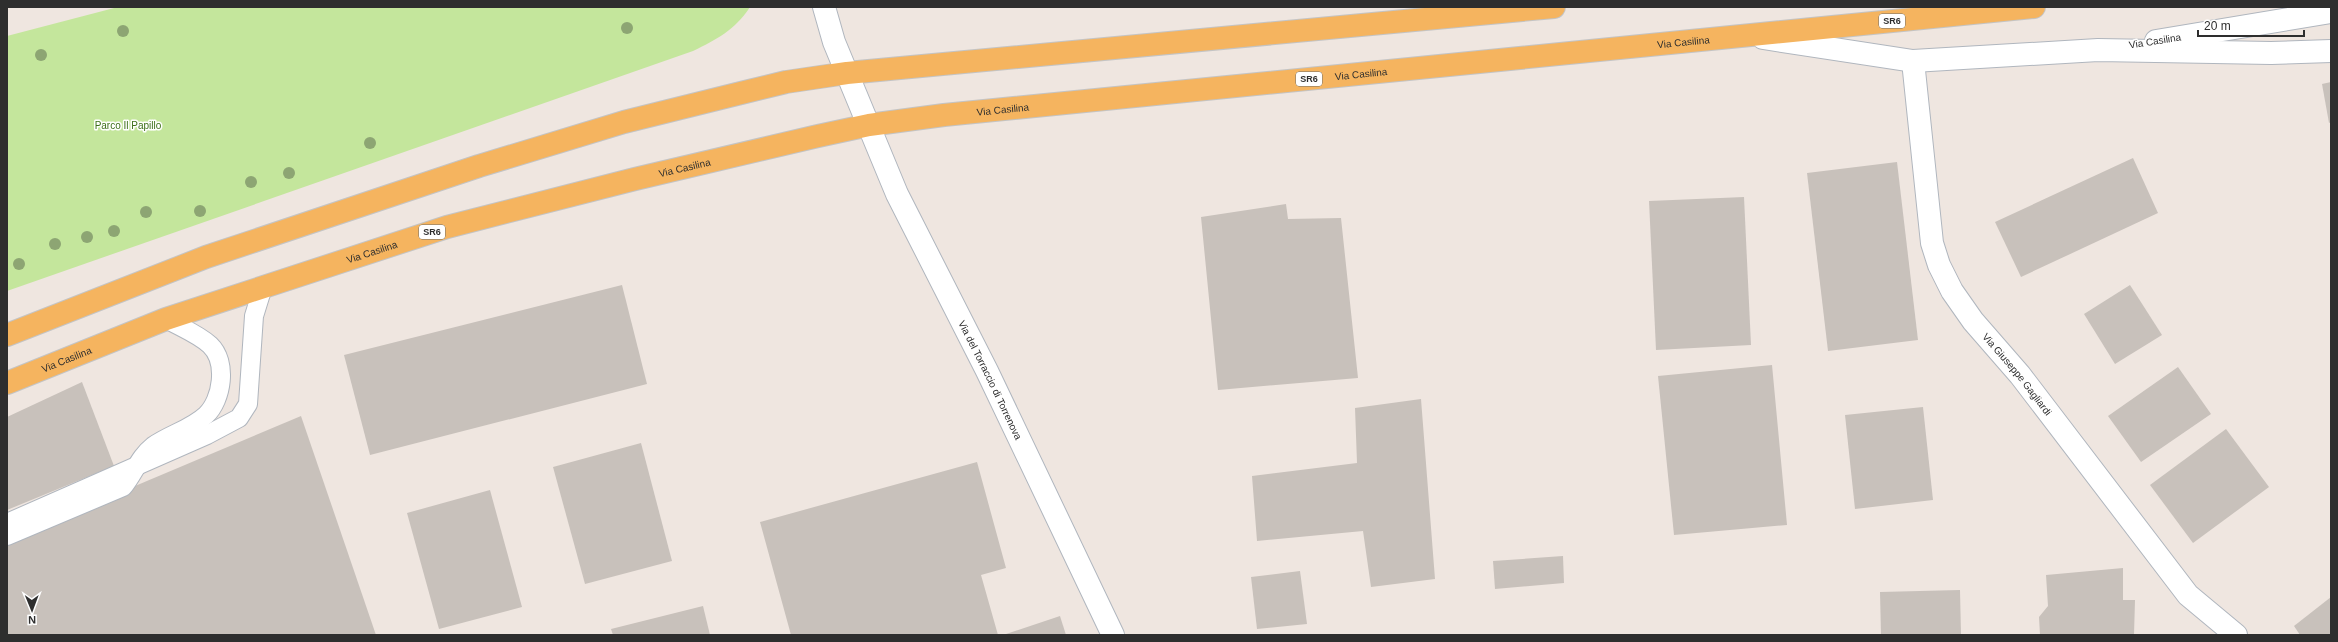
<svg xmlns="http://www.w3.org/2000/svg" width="2338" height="642" font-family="Helvetica,sans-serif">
<rect width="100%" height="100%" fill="#efe6e0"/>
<path fill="#c4e69c" d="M 118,7 L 750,7 C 736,29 716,40 693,51 L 7,291 L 7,36 Z"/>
<g fill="#c8c1bb">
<polygon points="2331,82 2331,122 2329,123 2322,84"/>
<polygon points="2133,158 2158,213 2021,277 1995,222"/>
<polygon points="1897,162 1918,340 1828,351 1807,173"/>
<polygon points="1744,197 1751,345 1656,350 1649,201"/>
<polygon points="1286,204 1288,219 1341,218 1358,378 1218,390 1201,217"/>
<polygon points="622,285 647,384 370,455 344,355"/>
<polygon points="2130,285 2162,335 2115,364 2084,314"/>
<polygon points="1772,365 1787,525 1674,535 1658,376"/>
<polygon points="2178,367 2211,414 2141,462 2108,416"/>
<polygon points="82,382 114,466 7,510 7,417"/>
<polygon points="1421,399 1435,579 1371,587 1363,531 1257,541 1252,476 1357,463 1355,408"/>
<polygon points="1923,407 1933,500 1855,509 1845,415"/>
<polygon points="301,416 376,635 7,635 7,540"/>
<polygon points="2226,429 2269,487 2193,543 2150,485"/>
<polygon points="641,443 672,561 585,584 553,467"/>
<polygon points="977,462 1006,568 981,575 998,635 791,635 760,522"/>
<polygon points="490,490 522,607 439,629 407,513"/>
<polygon points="1563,556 1564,583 1495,589 1493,561"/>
<polygon points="2123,568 2123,600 2135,600 2134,635 2040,635 2039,617 2048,606 2046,575"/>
<polygon points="1300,571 1307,624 1257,629 1251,577"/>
<polygon points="1960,590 1961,635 1881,635 1880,592"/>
<polygon points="2331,597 2331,635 2300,635 2294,626"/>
<polygon points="703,606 710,635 613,635 611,629"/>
<polygon points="1060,616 1066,635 1006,635 1006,634"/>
</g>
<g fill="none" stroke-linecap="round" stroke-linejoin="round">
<g stroke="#b0b6be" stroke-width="20">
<g id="service">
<polyline points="7,523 207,435 239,418 248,404 254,316 263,287"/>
<path d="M 7,536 L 123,487 C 134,474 139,457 153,446 C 170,434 191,429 206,415 C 222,400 228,362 210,345 C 198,334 180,327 166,319"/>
</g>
</g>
<g stroke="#b0b6be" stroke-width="24">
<g id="minor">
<path id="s1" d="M 824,7 L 834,42 L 897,194 L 987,371 L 1113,635"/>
<path id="s2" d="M 1913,61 L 1932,243 L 1939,265 L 1952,291 L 1973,321 L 2020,375 L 2188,595 L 2236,635"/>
</g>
</g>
<g stroke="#b0b6be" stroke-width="24">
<g id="secondary">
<polyline points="1763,38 1913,61 2098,50 2271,53 2331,51"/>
<polyline points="2156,41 2331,12"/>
</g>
</g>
<g stroke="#c4c4c4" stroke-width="24">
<g id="primary">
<polyline points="7,335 206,257 479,166 624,122 745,92 786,82 847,73 1554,7"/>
<path id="s3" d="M 7,383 L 166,319 L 447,227 L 635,179 L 818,136 L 869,125 L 944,115 L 2034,7"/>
</g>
</g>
<use href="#service" stroke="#fff" stroke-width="18"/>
<use href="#minor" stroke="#fff" stroke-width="22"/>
<use href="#secondary" stroke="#fff" stroke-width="22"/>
<use href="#primary" stroke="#f5b45f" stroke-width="22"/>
</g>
<g fill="#8da573">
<circle cx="627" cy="28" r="6"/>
<circle cx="123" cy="31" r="6"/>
<circle cx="41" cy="55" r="6"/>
<circle cx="370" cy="143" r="6"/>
<circle cx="289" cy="173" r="6"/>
<circle cx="251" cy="182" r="6"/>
<circle cx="200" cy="211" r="6"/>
<circle cx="146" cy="212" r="6"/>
<circle cx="114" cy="231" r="6"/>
<circle cx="87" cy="237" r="6"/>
<circle cx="55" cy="244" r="6"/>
<circle cx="19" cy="264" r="6"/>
</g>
<g text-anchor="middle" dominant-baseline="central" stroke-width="3" stroke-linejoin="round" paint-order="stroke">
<g fill="#fff" stroke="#6d6d6d" stroke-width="1">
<rect x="1879" y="14" width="26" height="14" rx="3"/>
<rect x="1296" y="72" width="26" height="14" rx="3"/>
<rect x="419" y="225" width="26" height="14" rx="3"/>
</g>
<g font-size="9" font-weight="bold" fill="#2e2e2e">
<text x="1892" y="21">SR6</text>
<text x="1309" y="79">SR6</text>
<text x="432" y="232">SR6</text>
</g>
<g font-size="10" fill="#2e2e2e" stroke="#fff">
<text transform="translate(2155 41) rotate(-9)">Via Casilina</text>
<text stroke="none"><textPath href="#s3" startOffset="1720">Via Casilina</textPath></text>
<text stroke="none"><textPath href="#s3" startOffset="1396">Via Casilina</textPath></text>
<text stroke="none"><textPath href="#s3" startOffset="1036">Via Casilina</textPath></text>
<text stroke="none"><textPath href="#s3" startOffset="712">Via Casilina</textPath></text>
<text stroke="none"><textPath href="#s3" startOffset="388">Via Casilina</textPath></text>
<text stroke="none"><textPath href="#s3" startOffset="64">Via Casilina</textPath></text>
<text stroke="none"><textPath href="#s2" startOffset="341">Via Giuseppe Gagliardi</textPath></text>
<text stroke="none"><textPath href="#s1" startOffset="409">Via del Torraccio di Torrenova</textPath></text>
</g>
<g font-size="10" fill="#3c6f19" stroke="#fff">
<text x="128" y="125">Parco Il Papillo</text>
</g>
</g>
<rect width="2338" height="642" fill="none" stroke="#2e2e2e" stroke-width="16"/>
<g transform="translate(32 610) rotate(179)" stroke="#ffffff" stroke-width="3" paint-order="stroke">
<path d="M0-3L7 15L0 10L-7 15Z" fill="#2e2e2e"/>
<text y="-6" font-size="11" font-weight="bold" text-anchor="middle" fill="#2e2e2e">N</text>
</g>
<path d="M2198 30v6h106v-6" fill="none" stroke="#2e2e2e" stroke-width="2"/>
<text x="2204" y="30" font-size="12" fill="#2e2e2e" stroke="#ffffff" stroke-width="3" paint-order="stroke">20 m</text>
</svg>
